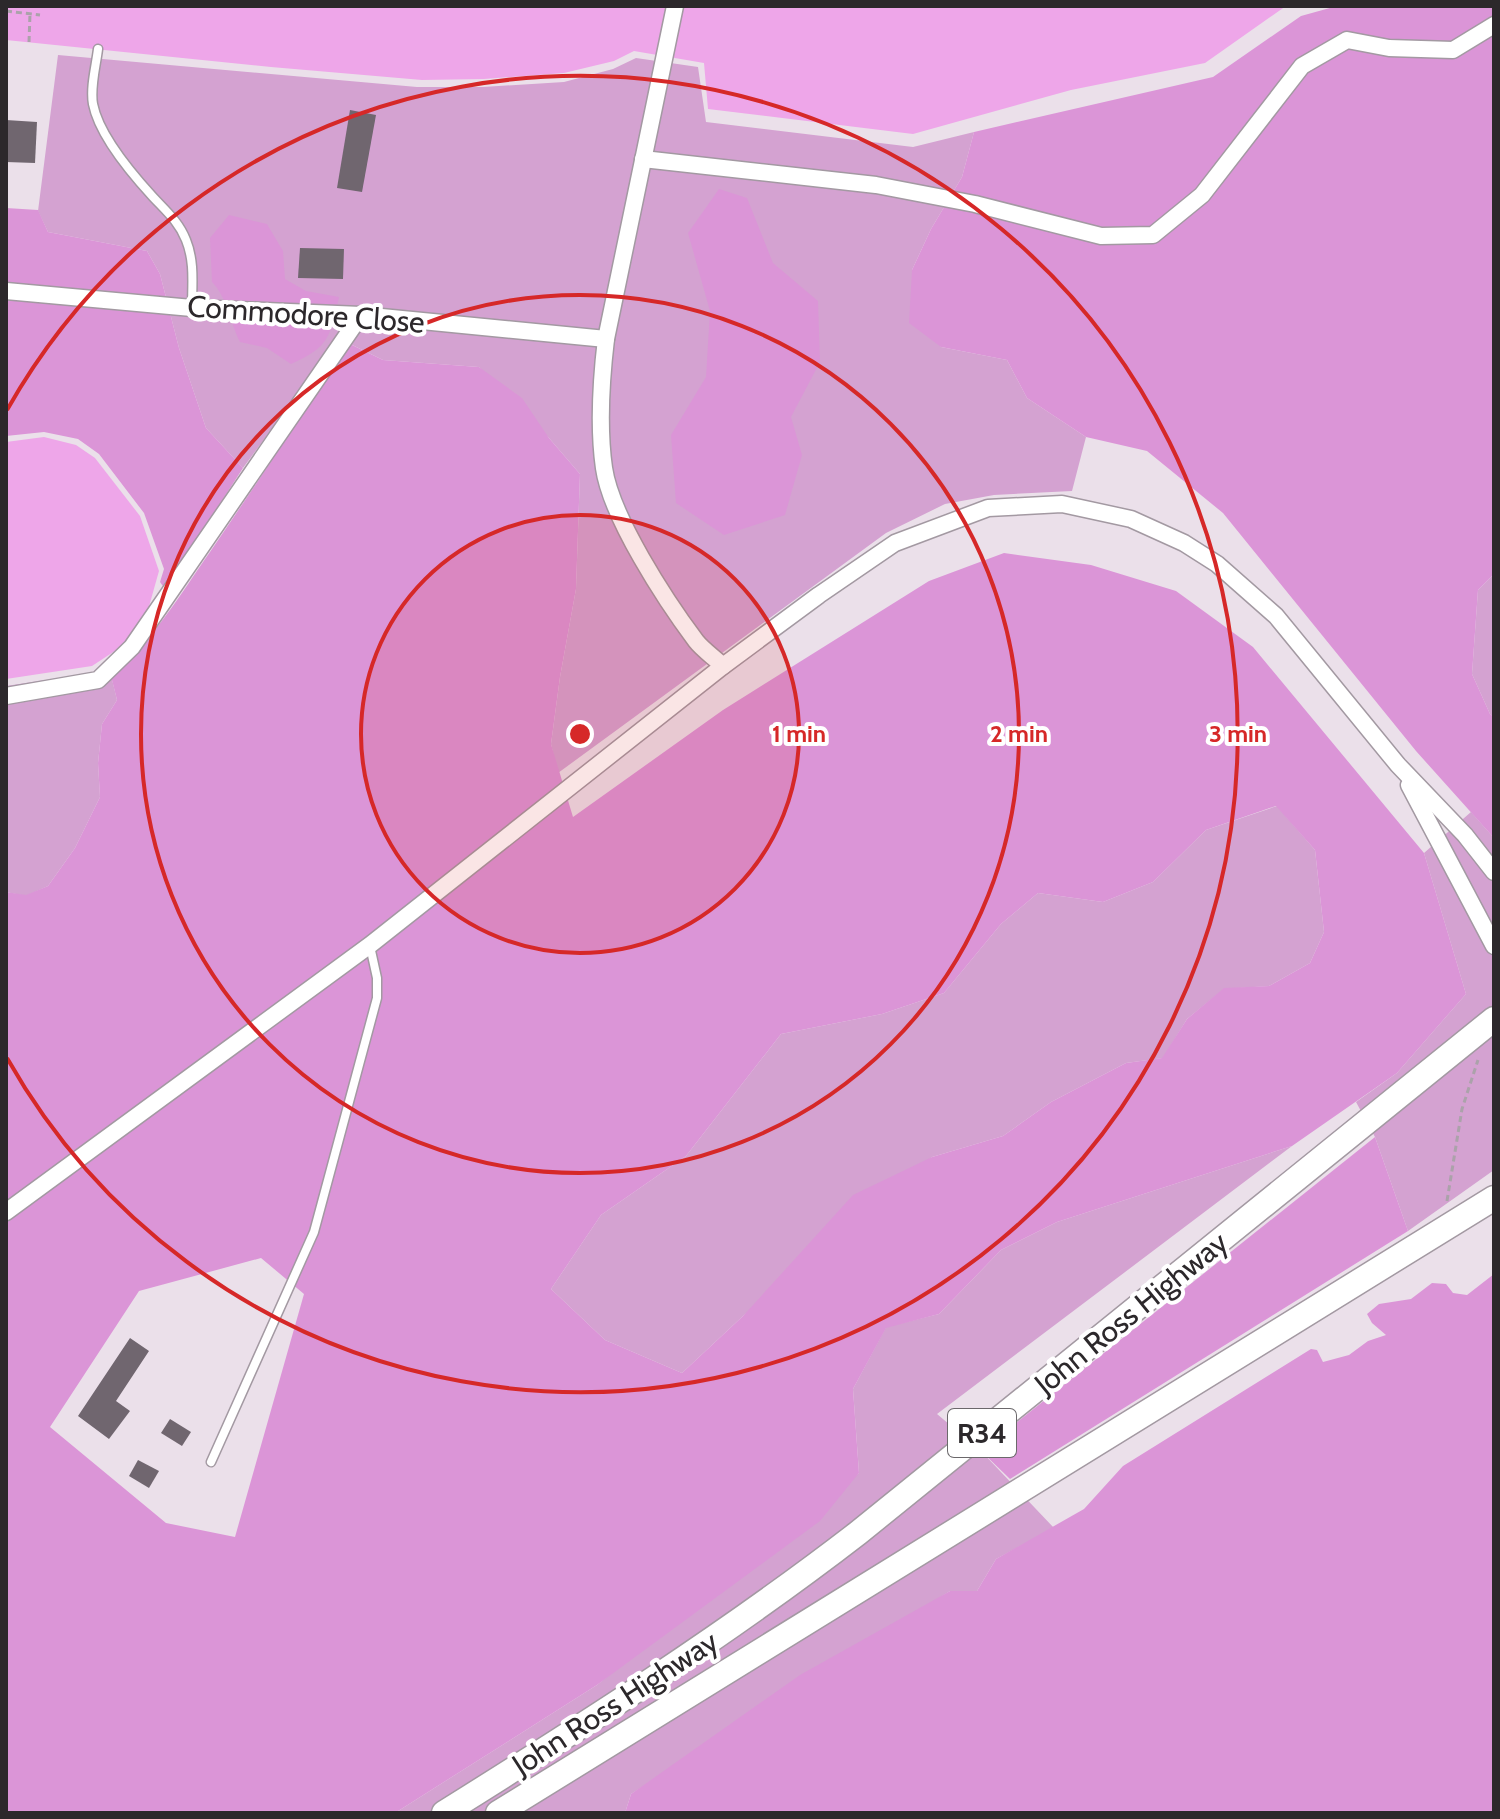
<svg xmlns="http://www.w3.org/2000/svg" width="1500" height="1819" font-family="Cabin,sans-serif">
<rect width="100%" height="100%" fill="#ebe0ea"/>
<g fill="#d4a2d1">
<polygon points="58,55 417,87 483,87 564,82 613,69 636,58 698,67 706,122 913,147 974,132 962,177 931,229 912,270 941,347 1007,360 1027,398 1086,437 1072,491 994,495 945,504 886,533 558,773 551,744 560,677 576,589 580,474 549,438 479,367 383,360 338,338 243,468 206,428 179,348 160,274 147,251 48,232 38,211"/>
<polygon points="1494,574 1494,717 1490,714 1472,674 1478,590"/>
<polygon points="109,667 117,700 102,724 98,763 100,797 75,848 48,886 26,896 6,892 6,686 92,673"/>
<polygon points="1277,806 1315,850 1324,932 1310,963 1269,986 1224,989 1187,1019 1163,1058 1126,1063 1051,1102 1003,1136 932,1157 743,1316 682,1373 605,1340 551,1289 601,1215 686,1156 781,1034 882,1014 944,993 1001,924 1038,893 1103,902 1153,882 1206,830"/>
<polygon points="1471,812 1494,838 1494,1170 1408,1231 1375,1137 1356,1102 1397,1073 1466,994 1424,853"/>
<polygon points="1292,1146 937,1414 981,1451 1054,1528 996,1559 977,1591 950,1591 631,1794 625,1813 395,1813 597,1685 859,1473 853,1389 886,1327 939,1314 1001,1250 1057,1222"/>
</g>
<g fill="#db95d7" fill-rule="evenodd">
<polygon points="1337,6 1494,6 1494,574 1478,590 1472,674 1490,714 1494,717 1494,838 1416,751 1223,513 1147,451 1086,437 1027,398 1007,360 941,347 909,323 912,270 931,229 962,177 974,132 1213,77 1301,16"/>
<polygon points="719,189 747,198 773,263 818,301 820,362 791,417 802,455 785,515 724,535 676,503 671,435 706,377 710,311 688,233"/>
<polygon points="6,208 38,210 48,232 147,251 160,274 179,348 206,428 243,468 165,589 160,582 164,569 144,513 99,454 78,439 44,432 6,436"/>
<path d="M 229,215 L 267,224 L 283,251 L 285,279 L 306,291 L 339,297 C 330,336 330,347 291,364 L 267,348 L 240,342 C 230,322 227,297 212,282 L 210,238 Z"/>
<path d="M 348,343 L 383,360 L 479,367 L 522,398 L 549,438 L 580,474 L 576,589 L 560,677 L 551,744 L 573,817 L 723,710 L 929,581 L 1004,553 L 1091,565 L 1176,591 L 1253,647 L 1424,853 L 1466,994 L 1397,1073 L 1292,1146 L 1057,1222 L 1001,1250 L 939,1314 L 886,1328 L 853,1389 L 859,1473 L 820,1521 L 597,1685 L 395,1813 L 6,1813 L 6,892 L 26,895 L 48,886 L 75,848 L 100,797 L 98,763 L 102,724 L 117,700 L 111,676 C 151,643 180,595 210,552 C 257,483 303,414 348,343 ZM 1276,806 L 1315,850 L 1324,932 L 1310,963 L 1269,986 L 1224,988 L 1187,1019 L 1162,1058 L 1126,1063 L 1051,1102 L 1003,1136 L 932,1157 L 853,1195 L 743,1316 L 682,1373 L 605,1340 L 551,1289 L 601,1215 L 686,1156 L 781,1034 L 882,1014 L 944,993 L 1001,924 L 1038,893 L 1103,902 L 1153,882 L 1206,830 ZM 261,1258 L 304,1294 L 235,1537 L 166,1523 L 50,1427 L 139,1291 Z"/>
<polygon points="1375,1137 1408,1231 1010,1479 981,1451"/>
<polygon points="1494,1274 1494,1813 625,1813 631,1794 800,1675 950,1591 977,1591 996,1559 1084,1509 1123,1466 1311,1349 1317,1350 1323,1362 1349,1355 1368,1341 1386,1335 1372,1323 1367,1314 1379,1304 1411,1299 1432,1283 1446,1284 1453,1293 1467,1295"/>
</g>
<g fill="#eea6e9">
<polygon points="6,6 1286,6 1205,63 1071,90 913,134 708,109 704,63 634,51 614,61 564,73 484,79 422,80 271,67 6,40"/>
<polygon points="44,437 76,445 95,458 140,516 159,571 148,610 130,641 92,666 6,679 6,442"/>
</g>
<g fill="#70666f">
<polygon points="350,110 376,115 362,192 337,188"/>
<polygon points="6,120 37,122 35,163 6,162"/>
<polygon points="300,248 344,249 343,279 298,278"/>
<polygon points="130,1338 149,1351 116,1401 130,1411 109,1439 78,1416"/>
<polygon points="170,1419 191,1432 182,1446 161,1433"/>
<polygon points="138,1460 159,1471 149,1488 129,1476"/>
</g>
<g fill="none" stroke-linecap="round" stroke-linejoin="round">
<g stroke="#a399a2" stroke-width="11">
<g id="lane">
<path d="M 98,49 C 96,66 90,87 93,104 C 99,135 131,173 153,197 C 166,211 179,222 186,240 C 195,262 192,285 192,308"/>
<polyline points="211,1462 314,1232 377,998 377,978 370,946"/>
</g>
</g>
<g stroke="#a399a2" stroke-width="19">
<g id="street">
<path d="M 675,6 L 606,339 C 601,381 598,426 604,468 C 611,517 666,601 696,641 C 703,650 715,658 723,666"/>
<polyline points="643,159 876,185 975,204 1101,236 1153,235 1202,195 1302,66 1347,40 1389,48 1453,50 1494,25"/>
<polyline points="6,291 192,308 361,315 606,339"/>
<polyline points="6,696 98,680 132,647 361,315"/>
<polyline points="1409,785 1494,946"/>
<polyline points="6,1212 370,945 723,666 819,595 895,543 988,508 1062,504 1131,519 1184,543 1217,564 1276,616 1398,765 1465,835 1494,872"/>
</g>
</g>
<g stroke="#a399a2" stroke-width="27">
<g id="primary">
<path d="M 444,1813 C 586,1724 726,1635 858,1533 L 1494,1019"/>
<polyline points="498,1813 1494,1198"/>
</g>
</g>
<g stroke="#aba2aa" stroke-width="3" stroke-dasharray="6 4" stroke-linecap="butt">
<polyline points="6,11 40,15"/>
<polyline points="29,42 30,14"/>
<polyline points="1447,1201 1462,1109 1478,1060"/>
</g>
<use href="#lane" stroke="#fff" stroke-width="8"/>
<use href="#street" stroke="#fff" stroke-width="16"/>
<use href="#primary" stroke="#fff" stroke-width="24"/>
</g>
<circle cx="580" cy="734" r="219" fill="#d62828" fill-opacity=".12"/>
<g fill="none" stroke="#d62828" stroke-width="4">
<circle cx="580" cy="734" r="219"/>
<circle cx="580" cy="734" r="439"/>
<path d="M7 410A658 658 0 1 1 7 1058"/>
</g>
<g text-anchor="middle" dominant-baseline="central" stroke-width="8" stroke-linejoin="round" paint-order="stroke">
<rect fill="#fff" stroke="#6b686b" stroke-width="2" x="948" y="1409" width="68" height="48" rx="6"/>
<g font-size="28" font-weight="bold" fill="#2c282b">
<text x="982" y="1433">R34</text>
</g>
<g font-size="30" fill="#2c282b" stroke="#fff">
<text transform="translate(306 314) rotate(4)">Commodore Close</text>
<text transform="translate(1131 1313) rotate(-39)">John Ross Highway</text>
<text transform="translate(615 1703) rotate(-33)">John Ross Highway</text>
</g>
</g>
<circle cx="580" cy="734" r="12" fill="#d62828" stroke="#fff" stroke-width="4"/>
<g font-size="24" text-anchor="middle" font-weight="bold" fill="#d62828" stroke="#fff" stroke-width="8" stroke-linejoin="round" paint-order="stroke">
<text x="799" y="742">1 min</text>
<text x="1019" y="742">2 min</text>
<text x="1238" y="742">3 min</text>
</g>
<rect width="1500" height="1819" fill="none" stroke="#2c282b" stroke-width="16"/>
</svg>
